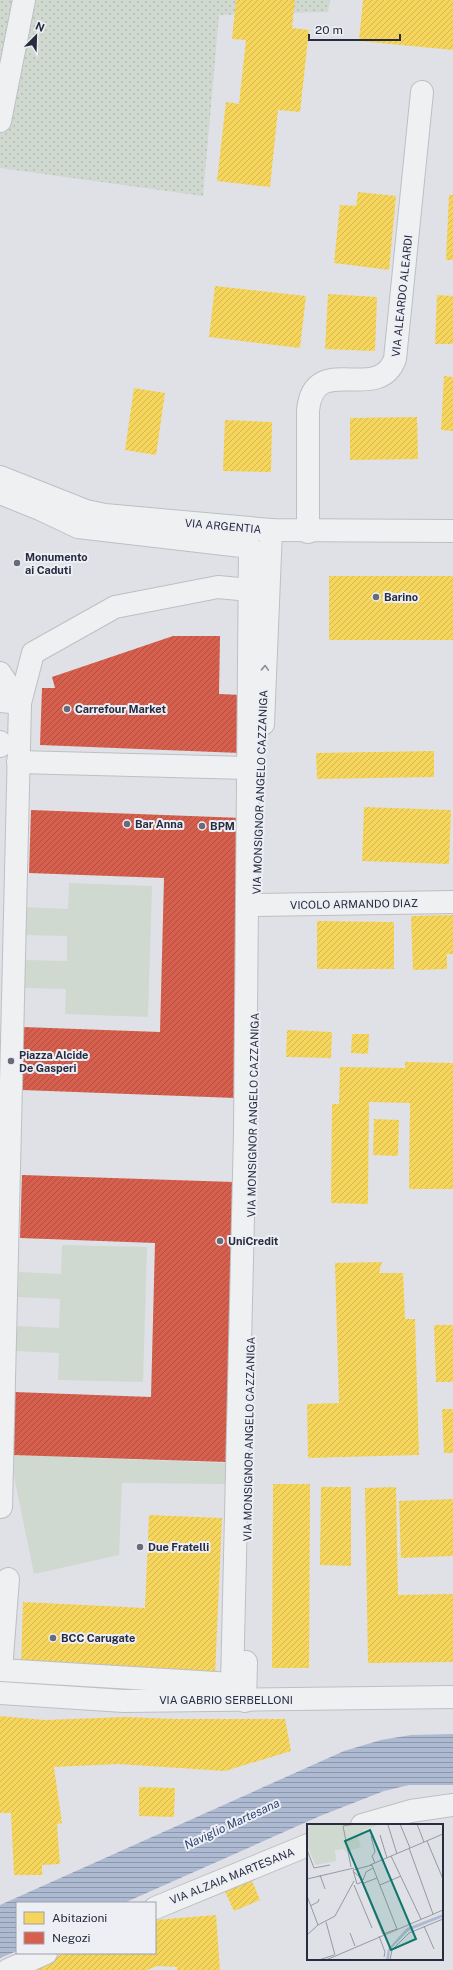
<svg xmlns="http://www.w3.org/2000/svg" width="453" height="1970" font-family="'Public Sans',sans-serif">
<defs>
<pattern id="park-dots" width="8" height="8" patternUnits="userSpaceOnUse"><rect width="8" height="8" fill="#cfd9d0"/><path d="M2 2h.1M6 6h.1" fill="none" stroke="#b2bab4" stroke-width="1.8" stroke-linecap="round"/></pattern>
<pattern id="water-rules" width="6" height="5" patternUnits="userSpaceOnUse"><rect width="6" height="5" fill="#adbad2"/><path d="M0 2.5h6" fill="none" stroke="#8d97ac"/></pattern>
<pattern id="homes-hatch" width="6" height="6" patternUnits="userSpaceOnUse"><rect width="6" height="6" fill="#f6d55c"/><path d="M-1 1l2-2M0 6l6-6M5 7l2-2" fill="none" stroke="#d3b751"/></pattern>
<pattern id="shops-hatch" width="6" height="6" patternUnits="userSpaceOnUse"><rect width="6" height="6" fill="#d6604d"/><path d="M-1 1l2-2M0 6l6-6M5 7l2-2" fill="none" stroke="#ae4f41"/></pattern>
</defs>
<rect width="100%" height="100%" fill="#e0e1e6"/>
<polygon fill="url(#park-dots)" points="0,0 330,0 328,12 219,15 203,196 0,168"/>
<g fill="#cfd9d0">
<polygon points="69,883 152,886 148,1017 65,1014 66,989 23,988 24,960 67,961 67,936 23,935 24,907 68,909"/>
<polygon points="62,1245 147,1247 143,1382 58,1380 59,1353 16,1351 17,1326 59,1328 60,1299 18,1297 19,1272 61,1274"/>
<polygon points="13,1455 226,1463 225,1484 122,1483 119,1555 34,1574 14,1476"/>
</g>
<polygon fill="url(#water-rules)" points="453,1734 453,1785 409,1785 384,1791 320,1816 124,1903 17,1903 17,1951 0,1958 0,1905 344,1751 381,1740 411,1735"/>
<g fill="url(#homes-hatch)">
<polygon points="236,0 295,0 292,28 309,30 300,112 278,110 270,187 217,181 226,102 239,104 246,40 232,39"/>
<polygon points="363,0 453,0 453,50 359,41"/>
<polygon points="358,192 396,196 389,270 334,263 340,205 356,206"/>
<polygon points="449,195 453,195 453,260 446,260"/>
<polygon points="215,286 306,296 300,348 209,337"/>
<polygon points="328,294 377,297 375,351 325,349"/>
<polygon points="437,295 453,296 453,344 435,344"/>
<polygon points="444,376 453,377 453,431 441,430"/>
<polygon points="134,388 165,393 156,455 125,450"/>
<polygon points="417,417 418,459 350,460 350,418"/>
<polygon points="225,420 272,422 271,472 223,471"/>
<rect x="329" y="576" width="124" height="64"/>
<polygon points="434,751 434,777 317,779 316,753"/>
<polygon points="364,807 451,810 449,864 362,861"/>
<polygon points="453,915 453,954 447,954 447,969 413,970 411,916"/>
<polygon points="317,921 394,922 394,969 317,969"/>
<polygon points="287,1030 332,1032 331,1058 286,1057"/>
<polygon points="352,1034 369,1034 368,1054 351,1053"/>
<polygon points="405,1062 453,1063 453,1189 409,1189 410,1103 369,1102 368,1204 331,1203 332,1104 339,1104 340,1067 405,1068"/>
<polygon points="374,1119 399,1120 398,1156 373,1155"/>
<polygon points="382,1262 379,1273 403,1273 405,1319 415,1319 419,1455 308,1458 307,1404 339,1403 335,1263"/>
<polygon points="434,1325 453,1325 453,1382 436,1382"/>
<polygon points="442,1409 453,1409 453,1453 444,1453"/>
<polygon points="273,1484 310,1484 309,1668 272,1668"/>
<polygon points="321,1487 351,1487 351,1566 320,1565"/>
<polygon points="396,1487 398,1595 453,1594 453,1662 368,1663 365,1488"/>
<polygon points="453,1499 453,1556 401,1558 399,1501"/>
<polygon points="149,1515 222,1518 215,1675 21,1666 23,1602 145,1608"/>
<polygon points="0,1716 45,1720 125,1717 177,1719 285,1719 291,1751 225,1771 118,1764 54,1767 62,1823 57,1824 60,1864 42,1865 42,1875 14,1875 11,1813 0,1813"/>
<polygon points="139,1787 175,1788 174,1817 139,1816"/>
<polygon points="248,1871 260,1900 234,1911 221,1883"/>
<polygon points="216,1915 220,1970 177,1970 177,1967 158,1966 146,1970 25,1970 65,1953 155,1953 155,1920"/>
</g>
<g fill="url(#shops-hatch)">
<polygon points="173,636 220,636 219,694 242,695 240,753 40,745 42,688 55,688 52,677"/>
<polygon points="31,810 243,818 235,1098 22,1090 23,1027 160,1032 164,878 29,873"/>
<polygon points="22,1175 234,1182 226,1462 12,1455 14,1392 151,1397 155,1243 20,1238"/>
</g>
<g fill="none" stroke-linecap="round" stroke-linejoin="round">
<g stroke="#bebfc4" stroke-width="24">
<g id="minor">
<polyline points="0,121 24,0"/>
<polyline points="0,477 86,511 105,515 271,530 453,531"/>
<polyline points="0,493 40,509 78,527 250,547 245,1132 232,1684 0,1670"/>
<path d="M 308,532 L 308,411 C 313,350 378,405 395,359 L 422,92"/>
<polyline points="0,673 20,703"/>
<polyline points="0,701 20,703 1,1507"/>
<polyline points="20,703 33,653 115,607 218,587 250,590"/>
<polyline points="263,724 271,530"/>
<polyline points="0,742 0,746"/>
<polyline points="18,762 248,768"/>
<polyline points="256,905 453,902"/>
<polyline points="1,1670 8,1579"/>
<polyline points="0,1693 124,1701 453,1697"/>
<polyline points="245,1701 246,1662"/>
<polyline points="362,1825 411,1811 453,1805"/>
<polyline points="155,1908 308,1845"/>
<polyline points="8,1970 46,1953"/>
</g>
</g>
<use href="#minor" stroke="#eff0f2" stroke-width="22"/>
</g>
<defs><path id="oneway-chevron" d="M-2-3.5L2.5 0L-2 3.5" fill="none" stroke-width="1.6" stroke-linecap="round" stroke-linejoin="round"/></defs>
<use stroke="#8b8e98" href="#oneway-chevron" transform="translate(265 668) rotate(-88)"/>
<g fill="#686b79" stroke="#edeff5" stroke-width="1.5">
<circle cx="17" cy="563" r="4"/>
<circle cx="376" cy="597" r="4"/>
<circle cx="67" cy="709" r="4"/>
<circle cx="127" cy="824" r="4"/>
<circle cx="202" cy="826" r="4"/>
<circle cx="11" cy="1061" r="4"/>
<circle cx="220" cy="1241" r="4"/>
<circle cx="140" cy="1547" r="4"/>
<circle cx="53" cy="1638" r="4"/>
</g>
<g text-anchor="middle" dominant-baseline="central" stroke-width="4" stroke-linejoin="round" paint-order="stroke">
<g font-size="11" fill="#272c3f" stroke="#edeff5">
<text transform="translate(402 296) rotate(-84)">VIA ALEARDO ALEARDI</text>
<text transform="translate(223 526) rotate(5)">VIA ARGENTIA</text>
<text transform="translate(260 792) rotate(-88)">VIA MONSIGNOR ANGELO CAZZANIGA</text>
<text transform="translate(354 904) rotate(-1)">VICOLO ARMANDO DIAZ</text>
<text transform="translate(253 1115) rotate(-89)">VIA MONSIGNOR ANGELO CAZZANIGA</text>
<text transform="translate(249 1439) rotate(-89)">VIA MONSIGNOR ANGELO CAZZANIGA</text>
<text x="226" y="1700">VIA GABRIO SERBELLONI</text>
<text transform="translate(232 1876) rotate(-22)">VIA ALZAIA MARTESANA</text>
</g>
<g font-size="11" font-weight="bold" fill="#272c3f" stroke="#edeff5" text-anchor="start">
<text x="25" y="557">Monumento<tspan x="25" dy="13">ai Caduti</tspan></text>
<text x="384" y="597">Barino</text>
<text x="75" y="709">Carrefour Market</text>
<text x="135" y="824">Bar Anna</text>
<text x="210" y="826">BPM</text>
<text x="19" y="1055">Piazza Alcide<tspan x="19" dy="13">De Gasperi</tspan></text>
<text x="228" y="1241">UniCredit</text>
<text x="148" y="1547">Due Fratelli</text>
<text x="61" y="1638">BCC Carugate</text>
</g>
<g font-size="12" font-style="italic" fill="#304574" stroke="#edeff5">
<text transform="translate(232 1824) rotate(-25)">Naviglio Martesana</text>
</g>
</g>
<g transform="translate(307 1824)">
<rect width="136" height="136" fill="#e0e1e6"/>
<path d="M 6,0 L 75,0 L 56,6 L 56,10 L 51,13 L 54,23 L 38,28 L 37,25 L 28,26 L 29,37 L 8,41 L 0,20 L 0,5 Z" fill="#cfd9d0"/>
<path d="M 136,90 L 136,93 L 101,107 L 83,126 L 82,136 L 79,136 L 81,125 L 100,104 Z" fill="#adbad2"/>
<path fill="none" stroke="#9699a3" stroke-width="1" d="M 93,0 L 103,24M 110,0 L 117,18M 81,1 L 90,30M 73,11 L 80,34M 64,12 L 68,28 L 65,32 L 68,39M 120,17 L 136,55M 102,24 L 126,90M 0,26 L 7,44 L 23,41M 84,32 L 114,95M 63,41 L 136,10M 65,41 L 90,105 L 76,110 L 55,58 L 50,60 L 46,46 ZM 44,43 L 36,2 L 48,0M 47,48 L 56,56 L 59,48 L 66,44M 13,51 L 18,65M 0,55 L 47,44M 57,59 L 70,54M 47,61 L 65,104M 73,61 L 94,52M 0,72 L 11,101M 3,82 L 11,78 L 12,75M 19,98 L 28,131M 117,102 L 127,125M 43,109 L 48,122M 0,111 L 11,101 L 28,92 L 47,57M 72,112 L 78,128 L 77,133M 12,136 L 27,131M 19,136 L 136,86M 83,136 L 85,126 L 102,109 L 136,95"/>
<path fill="#0f766e" fill-opacity="0.15" stroke="#0f766e" stroke-width="2" d="M 63,6 L 109,115 L 84,126 L 38,17 Z"/>
<rect width="136" height="136" fill="none" stroke="#272c3f" stroke-width="2"/>
</g>
<rect x="16" y="1902" width="140" height="52" fill="#edeff5" stroke="#9ea1ac"/>
<rect x="24" y="1912" width="20" height="12" fill="#f6d55c" stroke="#9ea1ac"/>
<text x="52" y="1922" font-size="12" fill="#272c3f">Abitazioni</text>
<rect x="24" y="1932" width="20" height="12" fill="#d6604d" stroke="#9ea1ac"/>
<text x="52" y="1942" font-size="12" fill="#272c3f">Negozi</text>
<g transform="translate(36 36) rotate(23)" stroke="#edeff5" stroke-width="3" paint-order="stroke">
<path d="M0-3L7 15L0 10L-7 15Z" fill="#272c3f"/>
<text y="-6" font-size="11" font-weight="bold" text-anchor="middle" fill="#272c3f">N</text>
</g>
<path d="M309 34v6h91v-6" fill="none" stroke="#272c3f" stroke-width="2"/>
<text x="315" y="34" font-size="12" fill="#272c3f" stroke="#edeff5" stroke-width="3" paint-order="stroke">20 m</text>
</svg>
